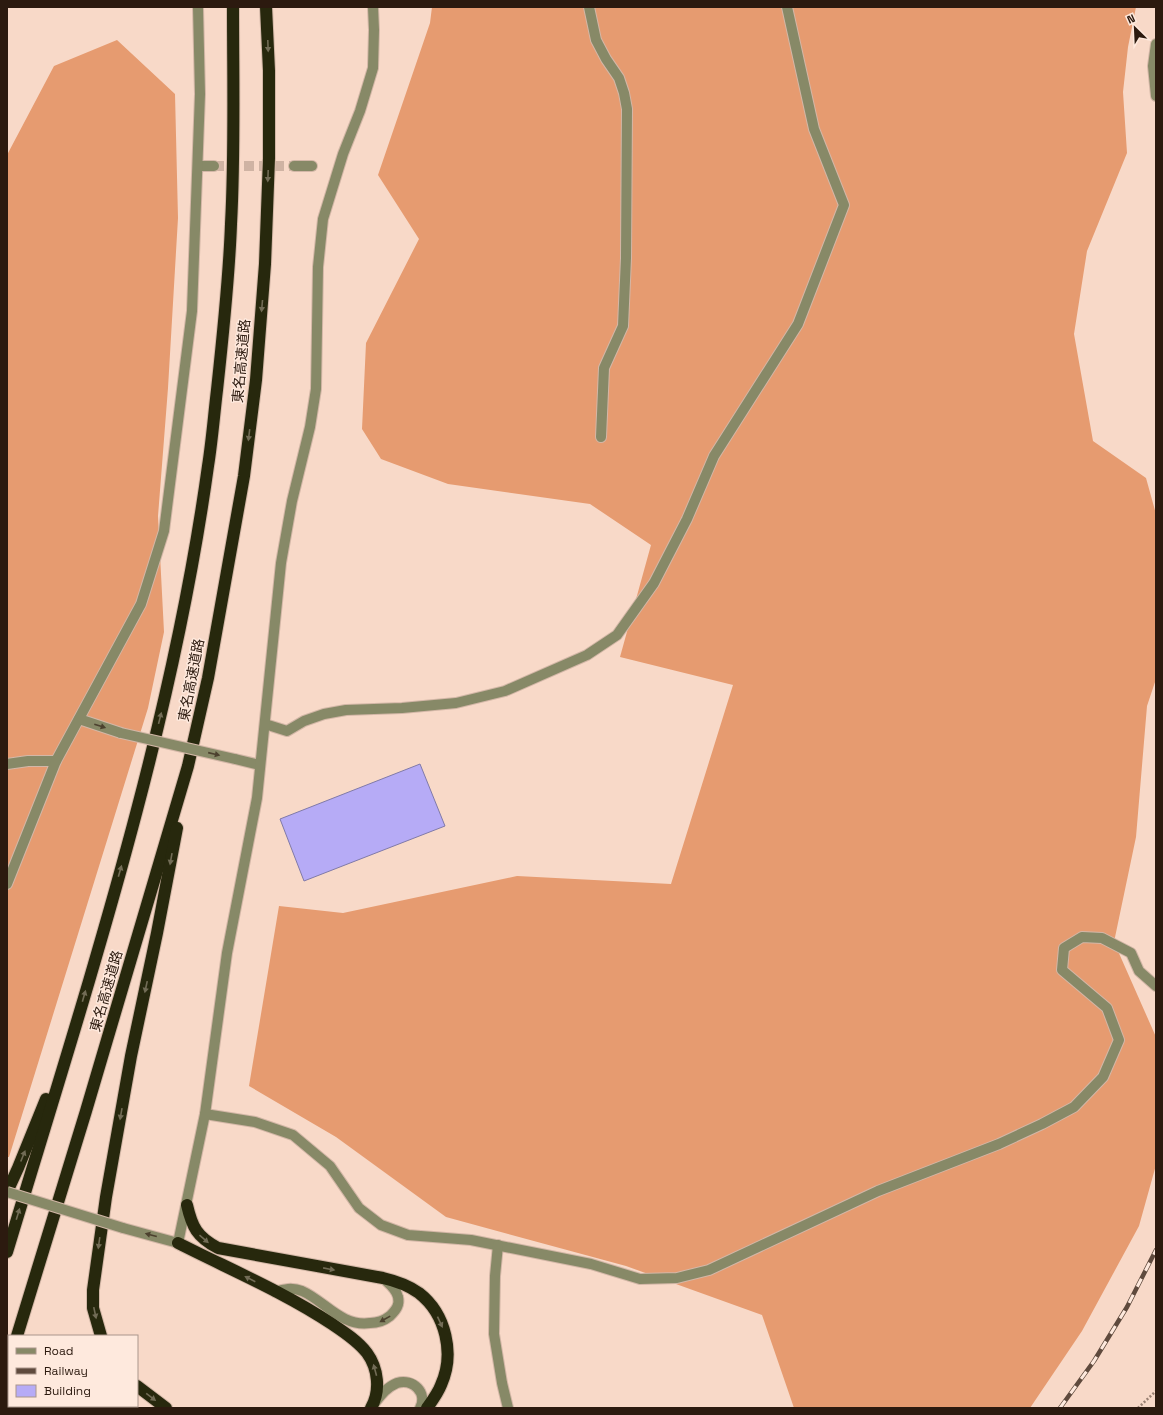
<svg xmlns="http://www.w3.org/2000/svg" width="1163" height="1415" font-family="'Space Grotesk','Noto Sans JP',sans-serif">
<rect width="100%" height="100%" fill="#f8d9c8"/>
<g fill="#e69b70">
<polygon points="432,7 1136,7 1128,47 1123,92 1127,153 1087,251 1074,334 1093,441 1146,478 1156,514 1156,679 1147,706 1136,837 1114,942 1156,1037 1156,1165 1139,1226 1082,1331 1030,1408 794,1408 762,1315 626,1266 446,1217 336,1137 249,1086 279,906 343,913 517,876 671,884 733,685 620,657 651,545 590,504 448,484 381,459 362,429 366,343 419,239 378,175 430,23"/>
<polygon points="117,40 175,94 178,218 168,388 158,516 164,632 148,708 9,1157 7,1157 7,155 54,66"/>
</g>
<polygon fill="#b6abf6" stroke="#807aa8" points="420,764 445,826 304,881 280,819"/>
<g fill="none" stroke-linecap="round" stroke-linejoin="round">
<polyline stroke="#cfb3a3" stroke-width="10" stroke-dasharray="10 5" stroke-linecap="butt" points="214,166 294,166"/>
<g stroke="#d3b7a7" stroke-width="12">
<g id="minor">
<polyline points="589,7 596,40 606,59 619,78 624,93 627,109 626,258 623,326 604,368 601,437"/>
<polyline points="1156,44 1153,66 1156,96"/>
<polyline points="198,166 214,166"/>
<polyline points="294,166 312,166"/>
<polyline points="79,719 121,733"/>
<polyline points="265,724 287,731 304,721 324,714 346,710 402,708 456,703 505,691 587,655 617,635 654,583 687,519 714,456 798,324 844,205 814,129 787,7"/>
<polyline points="235,759 260,765"/>
<polyline points="7,764 28,761 56,761"/>
<polyline points="7,884 56,761 141,604 164,531 192,311 200,94 198,7"/>
<polyline points="205,1114 255,1122 293,1135 330,1166 359,1208 381,1225 408,1235 471,1240 591,1264 640,1279 677,1278 709,1270 878,1191 999,1144 1042,1124 1074,1107 1103,1077 1119,1040 1107,1008 1062,970 1064,948 1082,937 1102,938 1131,953 1139,971 1156,986"/>
<polyline points="123,1228 178,1243 205,1114 227,953 257,798 281,563 292,501 310,427 316,389 318,267 323,219 343,154 360,111 373,68 374,30 373,7"/>
<polyline points="498,1245 495,1276 494,1334 502,1383 508,1408"/>
<path d="M 275,1292 C 284,1289 292,1287 302,1291 C 325,1301 341,1327 370,1323 C 377,1323 385,1320 390,1316 C 396,1310 400,1305 398,1297 C 396,1288 389,1284 383,1278"/>
<path d="M 374,1404 C 381,1395 387,1387 397,1383 C 413,1378 428,1393 420,1408"/>
</g>
</g>
<g stroke="#d3b7a7" stroke-width="14">
<g id="highway">
<polyline points="7,1192 18,1168 46,1099"/>
<path d="M 187,1205 C 192,1227 197,1237 218,1248 L 383,1278 C 396,1281 408,1285 419,1293 C 446,1314 455,1354 441,1385 C 438,1393 432,1401 427,1408"/>
<path d="M 178,1243 C 229,1269 284,1292 332,1324 C 344,1332 358,1341 367,1353 C 378,1368 381,1391 371,1408"/>
<path d="M 7,1252 C 85,993 171,734 208,466 C 212,441 214,415 217,390 C 223,335 229,280 231,224 C 235,152 233,79 233,7"/>
<polyline points="17,1336 86,1111 188,766 208,678 244,476 256,380 265,264 269,158 269,71 266,7"/>
<polyline points="101,1336 93,1308 93,1290 106,1197 131,1056 157,933 177,828"/>
<polyline points="7,1368 9,1361"/>
<polyline points="137,1386 166,1408"/>
</g>
</g>
<polyline stroke="#998072" stroke-width="2.5" stroke-dasharray="2 2" stroke-linecap="butt" points="1138,1408 1156,1391"/>
<use href="#minor" stroke="#878967" stroke-width="10"/>
<use href="#highway" stroke="#27280d" stroke-width="12"/>
<g stroke="#5f4a3d" stroke-width="4.5">
<polyline id="rail" points="1060,1408 1094,1361 1127,1307 1156,1250"/>
</g>
<use href="#rail" stroke="#fee9dd" stroke-width="3" stroke-dasharray="9" stroke-linecap="butt"/>
<g stroke="#d3b7a7" stroke-width="12" stroke-linecap="butt">
<g id="minor-bridge">
<polyline points="121,733 235,759"/>
<polyline points="7,1192 123,1228"/>
</g>
</g>
<use href="#minor-bridge" stroke="#878967" stroke-width="10"/>
</g>
<defs><path id="oneway-solid" d="M-6-.8H1V-3.2L6.5 0L1 3.2V.8H-6Z"/></defs>
<g fill="#726c56">
<use href="#oneway-solid" transform="translate(268 46) rotate(88)"/>
<use href="#oneway-solid" transform="translate(268 176) rotate(92)"/>
<use href="#oneway-solid" transform="translate(262 306) rotate(95)"/>
<use href="#oneway-solid" transform="translate(249 435) rotate(97)"/>
<use href="#oneway-solid" transform="translate(160 718) rotate(-76)"/>
<use href="#oneway-solid" transform="translate(171 859) rotate(100)"/>
<use href="#oneway-solid" transform="translate(120 871) rotate(-74)"/>
<use href="#oneway-solid" transform="translate(146 987) rotate(102)"/>
<use href="#oneway-solid" transform="translate(84 996) rotate(-74)"/>
<use href="#oneway-solid" transform="translate(121 1114) rotate(100)"/>
<use href="#oneway-solid" transform="translate(23 1156) rotate(-68)"/>
<use href="#oneway-solid" transform="translate(18 1214) rotate(-73)"/>
<use href="#oneway-solid" transform="translate(204 1239) rotate(41)"/>
<use href="#oneway-solid" transform="translate(99 1243) rotate(98)"/>
<use href="#oneway-solid" transform="translate(329 1269) rotate(11)"/>
<use href="#oneway-solid" transform="translate(250 1279) rotate(-153)"/>
<use href="#oneway-solid" transform="translate(95 1313) rotate(78)"/>
<use href="#oneway-solid" transform="translate(440 1322) rotate(65)"/>
<use href="#oneway-solid" transform="translate(375 1370) rotate(-105)"/>
<use href="#oneway-solid" transform="translate(151 1397) rotate(37)"/>
</g>
<g fill="#4c412e">
<use href="#oneway-solid" transform="translate(100 726) rotate(18)"/>
<use href="#oneway-solid" transform="translate(214 754) rotate(13)"/>
<use href="#oneway-solid" transform="translate(151 1235) rotate(-165)"/>
<use href="#oneway-solid" transform="translate(385 1319) rotate(151)"/>
</g>
<g text-anchor="middle" dominant-baseline="central" stroke-width="3" stroke-linejoin="round" paint-order="stroke">
<g font-size="14" fill="#2c1a0f" stroke="#fee9dd">
<text transform="translate(241 361) rotate(-85)">東名高速道路</text>
<text transform="translate(191 680) rotate(-79)">東名高速道路</text>
<text transform="translate(106 991) rotate(-74)">東名高速道路</text>
</g>
</g>
<rect width="1163" height="1415" fill="none" stroke="#2c1a0f" stroke-width="16"/>
<rect x="8" y="1335" width="130" height="72" fill="#fee9dd" stroke="#aa968b"/>
<rect x="16" y="1348" width="20" height="6" fill="#878967" stroke="#aa968b"/>
<text x="44" y="1355" font-size="12" fill="#2c1a0f">Road</text>
<rect x="16" y="1368" width="20" height="6" fill="#5f4a3d" stroke="#aa968b"/>
<text x="44" y="1375" font-size="12" fill="#2c1a0f">Railway</text>
<rect x="16" y="1385" width="20" height="12" fill="#b6abf6" stroke="#aa968b"/>
<text x="44" y="1395" font-size="12" fill="#2c1a0f">Building</text>
<g transform="translate(1135 28) rotate(336)" stroke="#fee9dd" stroke-width="3" paint-order="stroke">
<path d="M0-3L7 15L0 10L-7 15Z" fill="#2c1a0f"/>
<text y="-6" font-size="11" font-weight="bold" text-anchor="middle" fill="#2c1a0f">N</text>
</g>
</svg>
